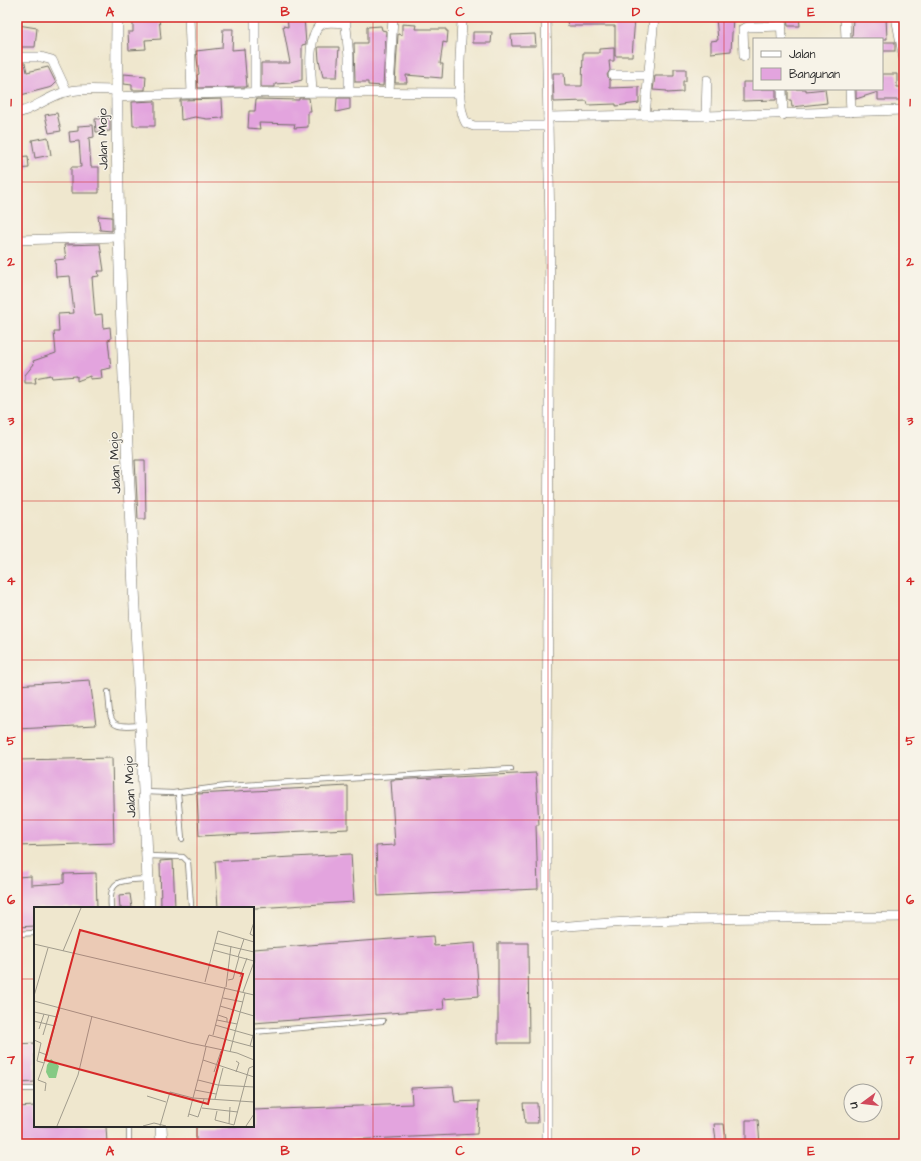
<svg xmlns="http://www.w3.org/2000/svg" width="921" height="1161" font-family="'Architects Daughter',sans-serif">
<rect width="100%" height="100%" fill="#f7f3e8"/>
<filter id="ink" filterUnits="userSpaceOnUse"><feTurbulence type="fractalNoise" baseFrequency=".025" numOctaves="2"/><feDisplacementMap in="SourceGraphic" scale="8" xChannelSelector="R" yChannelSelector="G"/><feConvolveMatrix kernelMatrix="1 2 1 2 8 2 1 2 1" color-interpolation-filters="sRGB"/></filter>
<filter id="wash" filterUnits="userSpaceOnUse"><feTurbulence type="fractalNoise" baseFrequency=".012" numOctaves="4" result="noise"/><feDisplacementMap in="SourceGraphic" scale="16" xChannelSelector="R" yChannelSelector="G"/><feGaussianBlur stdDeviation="0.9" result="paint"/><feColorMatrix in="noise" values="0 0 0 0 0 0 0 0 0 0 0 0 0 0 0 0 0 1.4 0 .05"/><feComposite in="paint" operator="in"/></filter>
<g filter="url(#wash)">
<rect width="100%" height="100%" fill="#efe7ce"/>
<g id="blocks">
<g fill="#e3a4de">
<polygon points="133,17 159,17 161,39 145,40 146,49 129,50 128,32 133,32"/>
<polygon points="287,17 304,17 306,44 302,45 302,80 290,83 275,84 275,87 261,87 261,63 290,63 283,26 288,27"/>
<polygon points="566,17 635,18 632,56 615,56 615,26 568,26"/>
<polygon points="733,17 731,51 711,53 711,41 718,40 716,18"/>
<polygon points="787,17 799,17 800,26 788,26"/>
<polygon points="853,17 886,17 887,39 852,39"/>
<polygon points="402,24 416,25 415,29 446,29 446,31 448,31 447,43 443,42 440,64 443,64 442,78 406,75 407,83 395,83 398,34 402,35"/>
<polygon points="18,25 37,28 35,47 17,47"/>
<polygon points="381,26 382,30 386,31 383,86 368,85 368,82 355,82 354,43 367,43 367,27"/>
<polygon points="223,29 233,29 232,50 244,49 247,87 198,88 197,75 199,74 196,51 222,48"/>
<polygon points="473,32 492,32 491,43 473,43"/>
<polygon points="535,34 536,46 512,46 511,35"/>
<rect x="882" y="42" width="13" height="9"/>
<polygon points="318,47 339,47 337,77 323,77 319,60"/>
<polygon points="614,48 614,61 609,61 610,70 607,75 610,80 610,88 639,87 639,103 616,106 616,104 588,105 587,101 554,102 553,73 564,73 565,86 582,86 583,53 599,53 599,49"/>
<polygon points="17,63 25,63 27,72 48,67 56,83 52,87 17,96"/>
<polygon points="674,69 686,69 686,81 683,81 683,92 667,93 667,91 653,90 655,76 674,76"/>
<polygon points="124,74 146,76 145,90 132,90 132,85 124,84"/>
<polygon points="882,74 897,74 897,87 901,87 901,100 878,100 878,92 856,99 856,89 882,89"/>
<polygon points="743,82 754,82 754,89 776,89 776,100 743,101"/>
<polygon points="788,89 806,89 806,91 825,89 827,103 792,107 791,100 788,100"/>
<polygon points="299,98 309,98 311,111 308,111 308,127 294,128 295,124 259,123 260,129 248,128 249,111 255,111 256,99 299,100"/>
<polygon points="337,98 350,98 350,109 336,112"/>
<polygon points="222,99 223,118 207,119 195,117 181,120 180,100"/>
<polygon points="155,101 155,126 133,126 132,102"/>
<polygon points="57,113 61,131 49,133 45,115"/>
<polygon points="110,118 110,131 96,132 95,119"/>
<polygon points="93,125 94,137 89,138 91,167 99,167 99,193 71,193 71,167 81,167 79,141 70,142 69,132 78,131 78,126"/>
<polygon points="48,137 51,155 35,158 32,140"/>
<polygon points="28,156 29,168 17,169 17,157"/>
<polygon points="98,216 112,217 112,231 100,230"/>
<polygon points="100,244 104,271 98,271 99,276 92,277 95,315 102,314 103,328 110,327 111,339 108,340 111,368 101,370 102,378 90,379 90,376 77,381 77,376 52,378 51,375 35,378 36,383 25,383 25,375 34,364 33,361 56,353 54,332 59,332 58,314 74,313 70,276 56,277 55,260 66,259 64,245"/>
<polygon points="135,460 145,460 146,519 138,519"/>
<polygon points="90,680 96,725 17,729 17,685"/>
<polygon points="112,758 114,843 17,846 17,760"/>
<polygon points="536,773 539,825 536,825 538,889 378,896 376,846 395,845 391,780"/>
<polygon points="348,786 348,829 199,836 197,794"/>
<polygon points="351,854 354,902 256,908 218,908 215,861"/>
<polygon points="173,860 175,908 161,908 160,861"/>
<polygon points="96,873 97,908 35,908 35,926 17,927 17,877 31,876 31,885 64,883 64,874"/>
<polygon points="130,894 132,908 120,908 119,895"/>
<polygon points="433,936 434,946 475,943 479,996 443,999 444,1009 253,1023 253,949"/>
<polygon points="498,943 528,943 529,1043 498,1043"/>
<polygon points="35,1043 35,1082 17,1083 17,1044"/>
<polygon points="453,1086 455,1102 479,1101 477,1134 260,1144 196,1144 196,1126 253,1126 253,1110 412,1104 411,1088"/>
<polygon points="523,1103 537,1103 538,1123 525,1123"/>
<polygon points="35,1106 35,1126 106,1126 107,1144 17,1144 17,1107"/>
<polygon points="746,1120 758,1120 760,1144 746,1144"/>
<polygon points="714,1124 724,1124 726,1140 716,1141"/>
</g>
</g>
</g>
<g filter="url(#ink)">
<use href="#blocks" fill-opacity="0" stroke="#706d64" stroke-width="1"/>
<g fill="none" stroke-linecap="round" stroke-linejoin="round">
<g stroke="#706d64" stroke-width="6">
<g id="service">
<path d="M 108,692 C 111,723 107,728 141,725"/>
<polyline points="144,792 173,793 226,786 511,769"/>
<polyline points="178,793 182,839"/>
<polyline points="147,856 183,857 188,862 191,906"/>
<path d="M 111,908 C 108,877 122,881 148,879"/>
<polyline points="17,934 35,933"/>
<polyline points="253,1032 383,1021"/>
<polyline points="17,1089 35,1089"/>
<polyline points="129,1126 129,1144"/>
</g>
</g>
<g stroke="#706d64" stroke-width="10">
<g id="minor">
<polyline points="189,17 192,93"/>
<polyline points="345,17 349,57 349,91"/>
<path d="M 462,17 C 462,43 454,102 466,123 L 474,126 L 548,126"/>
<polyline points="546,17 550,228 547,768 547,1144"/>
<polyline points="781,17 782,39"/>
<polyline points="845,17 846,39"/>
<polyline points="896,17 904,59"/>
<polyline points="744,56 743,29 748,27 782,26"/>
<polyline points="17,57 41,57 52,60 67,92"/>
<polyline points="613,75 649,75"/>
<polyline points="782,89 783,115"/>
<polyline points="850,89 851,112"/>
<path d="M 312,91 C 311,76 306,29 324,23 C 330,21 339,23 346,23"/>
<polyline points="389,92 393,17"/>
<polyline points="255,93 255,17"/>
<path d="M 116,97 C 231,91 345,92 460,93"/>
<path d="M 17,113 C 32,110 43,100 57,95 C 75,87 98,90 117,90"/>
<polyline points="645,115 706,116 904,110"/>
<polyline points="706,116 707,80"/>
<polyline points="548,117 645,115 654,17"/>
<polyline points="17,240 119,237"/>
<path d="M 547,928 C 665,917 785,918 904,917"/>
</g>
</g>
<g stroke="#706d64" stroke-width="12">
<g id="tertiary">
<path d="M 117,17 C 114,314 138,611 149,908"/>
<polyline points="161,1126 162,1144"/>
</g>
</g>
<use href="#service" stroke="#fff" stroke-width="4.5"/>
<use href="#minor" stroke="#fff" stroke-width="9"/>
<use href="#tertiary" stroke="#fff" stroke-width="11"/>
</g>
</g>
<path fill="none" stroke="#d62828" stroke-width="1" stroke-opacity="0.55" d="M 197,17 L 197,908M 373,17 L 373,1144M 548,17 L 548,1144M 724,17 L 724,1144M 17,182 L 904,182M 17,341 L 904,341M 17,501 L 904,501M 17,660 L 904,660M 17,820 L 904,820M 17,979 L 35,979M 253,979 L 904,979M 197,1126 L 197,1144"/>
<g text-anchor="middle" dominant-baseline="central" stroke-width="3" stroke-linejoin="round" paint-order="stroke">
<g font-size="13" fill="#2b2b2b" stroke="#f7f3e8">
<text transform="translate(103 139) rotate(-91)">Jalan Mojo</text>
<text transform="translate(115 463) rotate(-93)">Jalan Mojo</text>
<text transform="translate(130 787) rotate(-93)">Jalan Mojo</text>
</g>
</g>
<g transform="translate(34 907)">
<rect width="220" height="220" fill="#efe7ce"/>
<path d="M 17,152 L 25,159 L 22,171 L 15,171 L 12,165 L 13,158 Z" fill="#85ca84"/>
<path fill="none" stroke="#a19c8d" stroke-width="1" d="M 220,15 L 216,27 L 220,29M 181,36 L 220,45M 0,37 L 220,88M 179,43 L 220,54M 29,44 L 47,1M 204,50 L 210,32M 206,70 L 213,51M 194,73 L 199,72 L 205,50M 171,75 L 184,24 L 220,35M 192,80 L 197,39M 209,85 L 220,55M 0,89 L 14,41M 189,91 L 209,95M 0,94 L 156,136 L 203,146 L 220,153M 186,99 L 220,109M 0,105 L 23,110 L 26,101M 184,108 L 193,111 L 193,115M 183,113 L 203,117M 0,114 L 21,119M 181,118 L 220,129M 5,122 L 10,107M 9,128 L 15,108M 179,128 L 191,80M 0,133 L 7,136 L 3,154 L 10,156M 171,139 L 175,128 L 220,140M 216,139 L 220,125M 172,140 L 169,153 L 220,170M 5,145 L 13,148 L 23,110M 196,145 L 211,86M 202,154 L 205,156 L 202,165M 180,165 L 187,144M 164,173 L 184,178 L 220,180M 161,183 L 182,187M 11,184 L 12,176 L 4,173 L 13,148M 113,189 L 132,195M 181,192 L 189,161M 168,201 L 204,205M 183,204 L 181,213 L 200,218 L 215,161 L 220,159M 155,207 L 164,210 L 170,192M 154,210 L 169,153M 195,217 L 196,200M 23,219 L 44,168 L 58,109M 109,219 L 120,216 L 132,219M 126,219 L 136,185 L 159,191 L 220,195M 212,219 L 220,207"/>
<path fill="#d62828" fill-opacity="0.15" stroke="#d62828" stroke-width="2" d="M 46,23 L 209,67 L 174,197 L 11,153 Z"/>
<rect width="220" height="220" fill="none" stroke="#2b2b2b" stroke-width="2"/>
</g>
<rect width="921" height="1161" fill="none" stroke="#f7f3e8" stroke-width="44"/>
<rect x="753" y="38" width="130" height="52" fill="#f7f3e8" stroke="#a5a39c"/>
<rect x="761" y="51" width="20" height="6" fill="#ffffff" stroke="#a5a39c"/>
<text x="789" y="58" font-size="12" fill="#2b2b2b">Jalan</text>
<rect x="761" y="68" width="20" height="12" fill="#e3a4de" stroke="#a5a39c"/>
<text x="789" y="78" font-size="12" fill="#2b2b2b">Bangunan</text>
<g transform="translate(863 1103) rotate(255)"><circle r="19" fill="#f7f3e8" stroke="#a5a39c"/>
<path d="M0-3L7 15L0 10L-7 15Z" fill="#d1495b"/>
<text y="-6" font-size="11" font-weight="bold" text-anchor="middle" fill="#2b2b2b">U</text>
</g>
<rect x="22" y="22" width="877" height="1117" fill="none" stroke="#d62828" stroke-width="1.5"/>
<g font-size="13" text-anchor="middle" font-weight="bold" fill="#d62828">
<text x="110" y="16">A</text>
<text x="285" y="16">B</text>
<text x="460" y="16">C</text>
<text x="636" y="16">D</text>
<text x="811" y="16">E</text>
<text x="11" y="106">1</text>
<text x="910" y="106">1</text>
<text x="11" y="266">2</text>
<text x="910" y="266">2</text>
<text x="11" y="425">3</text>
<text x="910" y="425">3</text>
<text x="11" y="585">4</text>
<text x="910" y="585">4</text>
<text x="11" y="745">5</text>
<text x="910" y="745">5</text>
<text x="11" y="904">6</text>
<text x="910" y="904">6</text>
<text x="11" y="1064">7</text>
<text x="910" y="1064">7</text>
<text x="110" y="1155">A</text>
<text x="285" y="1155">B</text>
<text x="460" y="1155">C</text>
<text x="636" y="1155">D</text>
<text x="811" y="1155">E</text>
</g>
</svg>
